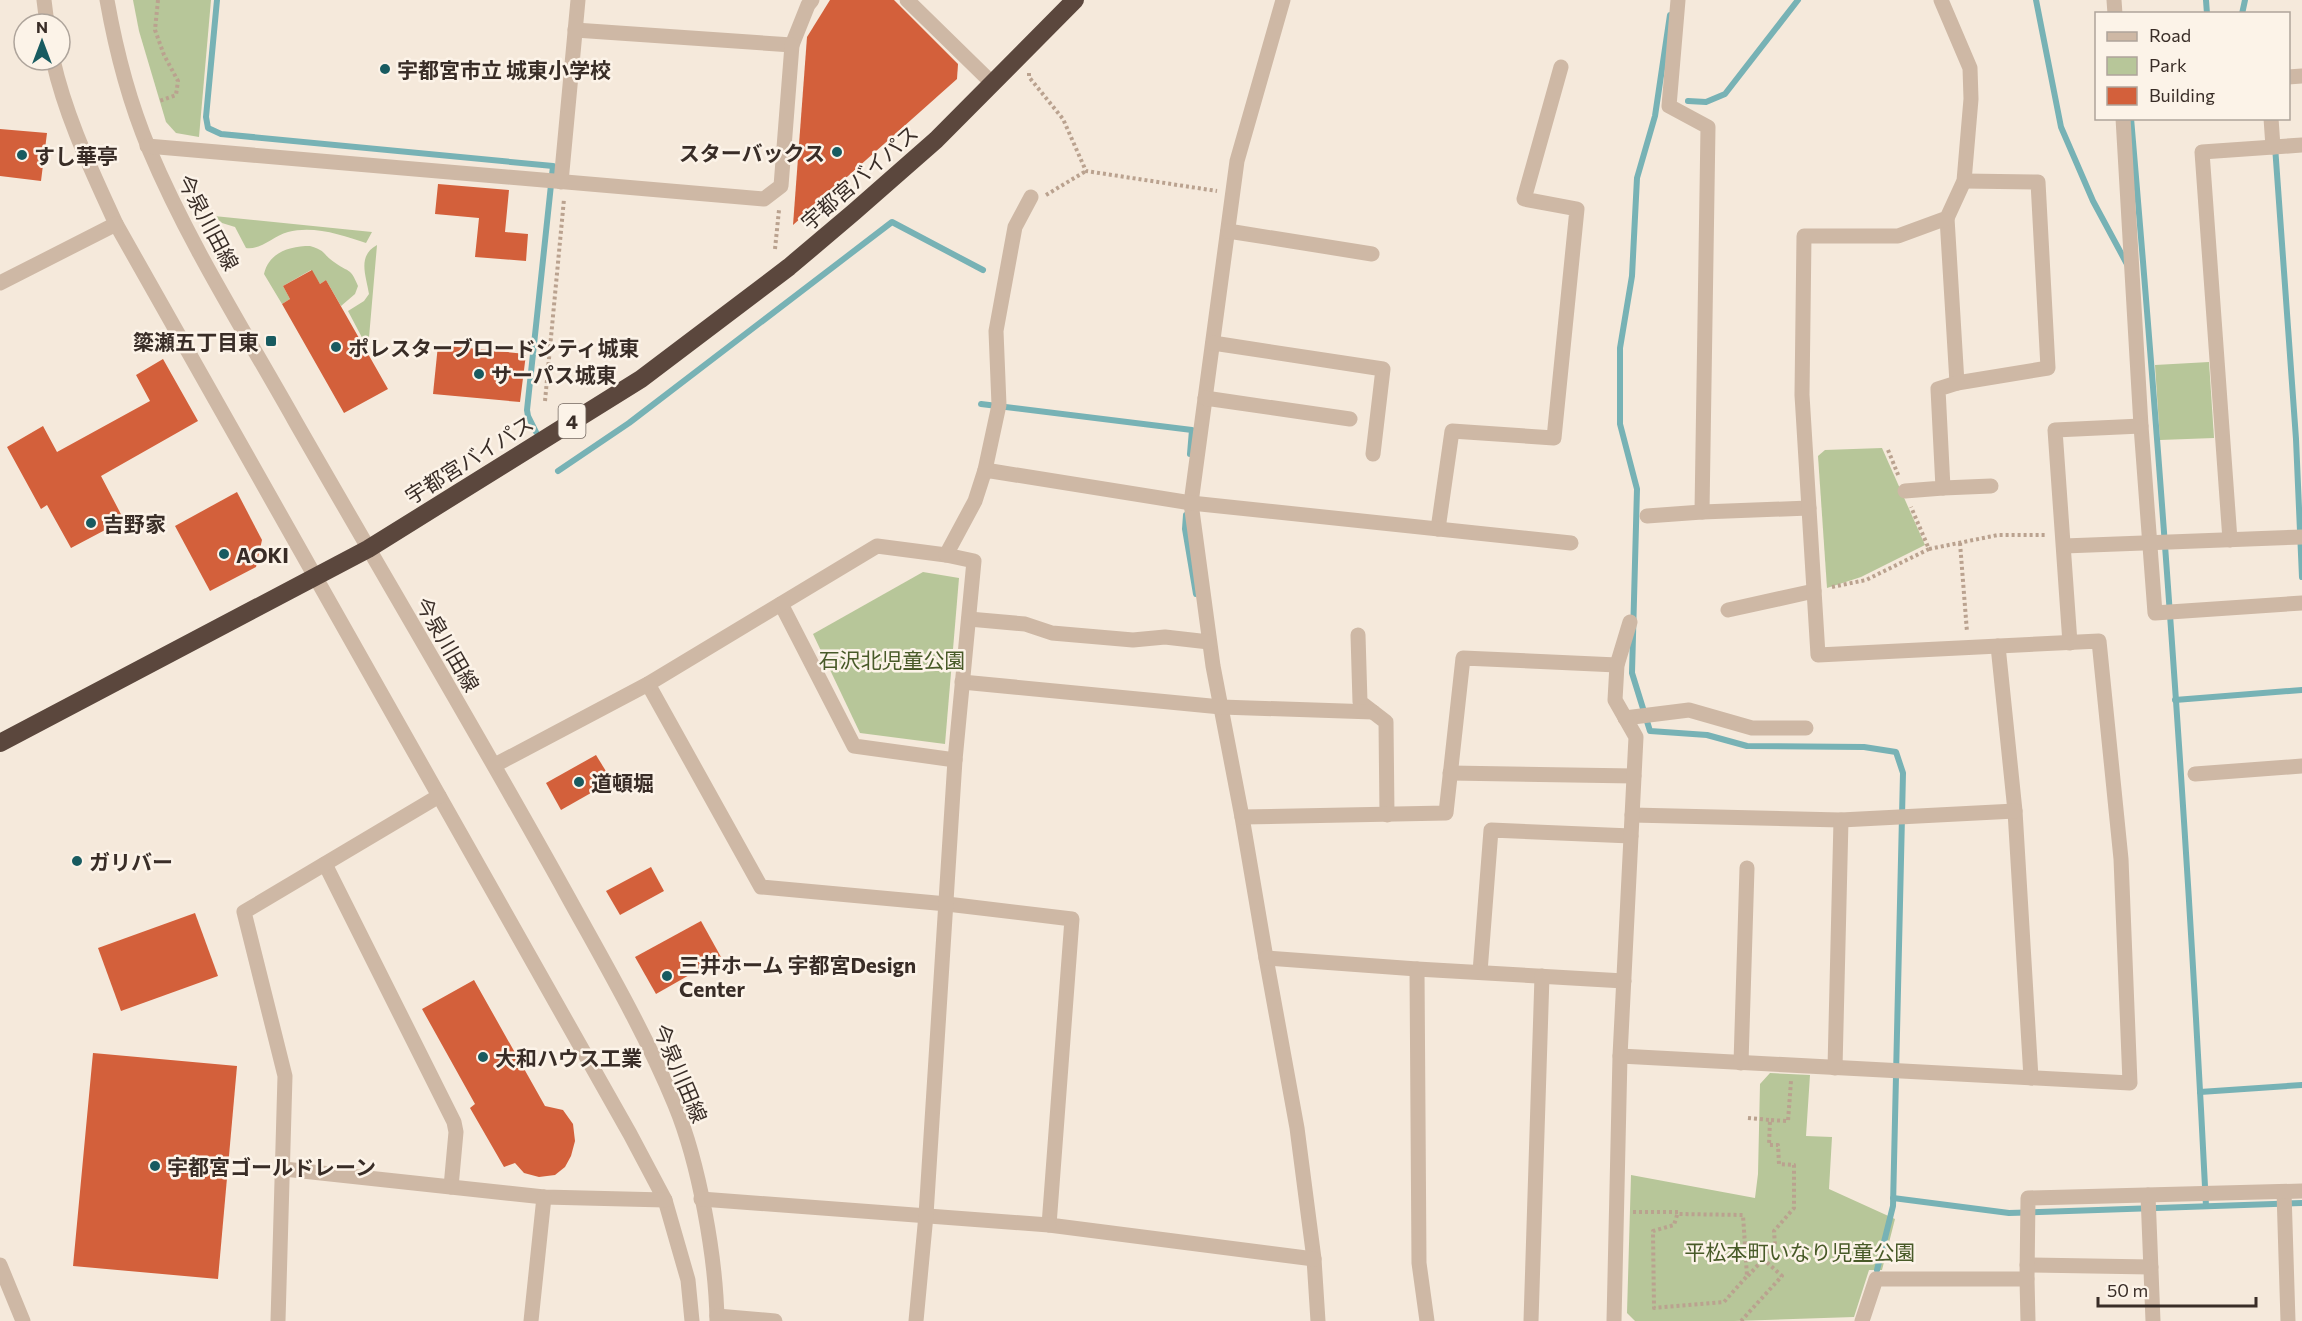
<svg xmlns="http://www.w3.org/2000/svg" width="2302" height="1321" font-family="Commissioner,'Noto Sans JP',sans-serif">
<rect width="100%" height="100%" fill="#f5e9db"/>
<g fill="#b7c699">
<polygon points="133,0 211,0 199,137 176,133 166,122 139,31"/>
<path d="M 214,216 L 372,232 L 366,243 C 343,235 313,225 288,232 C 273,236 262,250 246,248 L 235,227 L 222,223 Z"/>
<path d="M 377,245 L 368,349 L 348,311 L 364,301 L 369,294 C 366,275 357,256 377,245 Z"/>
<path d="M 310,246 C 327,251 322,254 334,262 C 348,273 350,266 358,286 L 355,294 L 341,306 L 326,280 L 320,284 L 311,270 L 283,286 L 290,299 L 282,304 L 264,274 C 269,252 290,246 310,246 Z"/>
<polygon points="2209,362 2214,438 2160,440 2155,365"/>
<polygon points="1882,448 1925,545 1861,577 1827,588 1818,456 1825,450"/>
<polygon points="923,572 959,578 945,744 860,733 813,634"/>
<polygon points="1770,1073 1810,1075 1806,1136 1832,1137 1829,1189 1895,1219 1882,1270 1869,1270 1854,1317 1734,1321 1635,1321 1627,1313 1631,1175 1755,1198 1758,1174 1760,1084"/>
</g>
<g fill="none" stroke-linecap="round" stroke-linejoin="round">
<g stroke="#77b2b5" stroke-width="6">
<polyline points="217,0 206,117 208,128 221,134 553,166 527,410 528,416 536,432"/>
<polyline points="2036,0 2061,127 2093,201 2128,266"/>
<polyline points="2206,0 2207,14"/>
<polyline points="2242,14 2245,0"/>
<polyline points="1670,15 1655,116 1637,178 1632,276 1620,348 1620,424 1637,489 1632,673 1650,731 1707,735 1747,746 1864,747 1896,752 1903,773 1893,1206 1877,1270"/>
<polyline points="1688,101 1706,102 1725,94 1798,0"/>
<path d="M 2131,118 C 2162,481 2188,843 2206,1206"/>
<polyline points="2275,146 2296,439 2302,577"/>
<polyline points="981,404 1192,430 1190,454"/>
<polyline points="558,471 629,423 892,222 983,270"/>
<polyline points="1186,515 1185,529 1196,594"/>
<polyline points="2175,700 2302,690"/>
<polyline points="2200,1092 2302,1085"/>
<polyline points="1893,1198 2009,1213 2302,1203"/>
</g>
</g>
<g fill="#d3603b">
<polygon points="830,0 894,0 958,64 957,79 793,225 807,37"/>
<polygon points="0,129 47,133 41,181 0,176"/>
<polygon points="438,184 509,190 505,232 528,234 526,261 475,257 479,218 435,214"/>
<polygon points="312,270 320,284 326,280 388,389 344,413 282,304 290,299 283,286"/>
<polygon points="438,345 526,354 520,402 433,394"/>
<polygon points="163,359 198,421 101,476 124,520 71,548 47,505 41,509 7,447 43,426 57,452 150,401 136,375"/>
<polygon points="237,492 262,540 256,567 210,591 175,526"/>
<polygon points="596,755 612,781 561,810 546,783"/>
<polygon points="651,867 664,891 620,915 606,891"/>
<polygon points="195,913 218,976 121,1011 98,948"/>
<polygon points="701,921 721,957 656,994 635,957"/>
<polygon points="474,980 545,1106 563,1110 573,1124 575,1141 571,1156 565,1167 555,1175 539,1177 524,1173 515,1163 504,1167 470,1108 475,1104 422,1009"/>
<polygon points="93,1053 237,1066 218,1279 73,1266"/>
</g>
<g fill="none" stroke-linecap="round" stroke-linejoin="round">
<g stroke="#baa28f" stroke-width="4" stroke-dasharray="3 3" stroke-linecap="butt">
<polyline points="158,0 155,30 164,55 178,81 176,95 159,101"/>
<polyline points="1029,73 1029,77 1063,119 1086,171 1217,191"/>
<polyline points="1046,195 1086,171"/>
<polyline points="775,249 779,210"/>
<polyline points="545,401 564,199"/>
<polyline points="1888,450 1899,477"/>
<polyline points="1960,543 1967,632"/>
<polyline points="1929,549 1998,535 2047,535"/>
<polyline points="1832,587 1866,580 1929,549 1911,507"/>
<polyline points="1748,1118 1770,1120"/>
<polyline points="1633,1212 1678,1212 1674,1225 1653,1231 1654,1308 1724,1302 1747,1276 1743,1215 1678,1214"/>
<polyline points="1748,1276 1775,1246 1774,1231 1794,1208 1794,1165 1779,1164 1778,1145 1769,1145 1770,1120 1788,1121 1791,1081"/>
<polyline points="1741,1321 1782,1276 1763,1259"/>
</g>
<g stroke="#ceb8a5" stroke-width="15">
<polyline points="44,0 47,24"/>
<path d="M 107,0 C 116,51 129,101 149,149 C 189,244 245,332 295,421 C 386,580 479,736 567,895 C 605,964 645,1032 675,1105 C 699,1163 716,1257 717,1321"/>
<polyline points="907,0 993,84"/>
<polyline points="1283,0 1237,161 1191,503 1213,666 1242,817 1266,958 1297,1128 1314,1259 1318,1321"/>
<polyline points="2114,0 2115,14"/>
<polyline points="575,30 792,45 808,5 812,0"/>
<path d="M 53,60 C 66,118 92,171 116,224 L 630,1134 L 665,1200 L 688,1280 L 692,1321"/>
<polyline points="2288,77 2302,76"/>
<polyline points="2123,118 2141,426 2155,613 2302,603"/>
<polyline points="2271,118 2273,147"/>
<polyline points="147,146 764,199 781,186 792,45"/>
<polyline points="561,182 578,0"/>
<polyline points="1947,218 1957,383 2048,368 2038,182 1964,181"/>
<polyline points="1228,231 1372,254"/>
<polyline points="0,283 116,224"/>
<polyline points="1213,343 1383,369 1373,454"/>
<polyline points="1205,398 1350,419"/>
<polyline points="985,470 999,405 996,331 1015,227 1031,197"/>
<polyline points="1943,488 1991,486"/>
<polyline points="1905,491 1943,488 1938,389 1957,383"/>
<polyline points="1702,512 1809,508"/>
<polyline points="1647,516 1702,512 1708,127 1669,106 1678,0"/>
<polyline points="1438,529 1452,431 1554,438 1577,209 1524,199 1561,67"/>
<polyline points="2230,540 2202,152 2302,145"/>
<polyline points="2064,546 2302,537"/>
<polyline points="781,604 854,746 955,760"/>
<polyline points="1728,610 1814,591"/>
<polyline points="969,619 1025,624 1052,633 1133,640 1165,637 1209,642"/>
<polyline points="1358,635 1360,702 1386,722 1387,815"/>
<polyline points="2070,643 2055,430 2141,426"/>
<polyline points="1998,646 2015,811 2031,1078"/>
<polyline points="962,682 1221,707 1373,712"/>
<polyline points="648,684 761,887 947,904 1072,919 1049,1225 1314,1259"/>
<polyline points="1625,718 1689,710 1752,728 1806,728"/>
<polyline points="495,765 648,684 877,546 946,555"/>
<polyline points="1450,773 1634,776"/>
<polyline points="2195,774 2302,766"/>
<polyline points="1632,815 1841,820 2015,811"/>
<polyline points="1242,817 1446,813 1463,658 1617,665"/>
<polyline points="325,864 454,1122 456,1132 451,1187"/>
<polyline points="1266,958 1417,969"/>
<polyline points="1480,972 1491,830 1631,836"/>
<polyline points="1620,1056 2130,1083 2121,859 2099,641 1818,655 1802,395 1804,236 1898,236 1947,218 1964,181 1971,99 1970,68 1941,0"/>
<polyline points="1741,1063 1747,868"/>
<polyline points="1835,1068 1841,820"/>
<polyline points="284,1169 544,1197 665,1200"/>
<polyline points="2284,1192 2288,1321"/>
<polyline points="2148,1195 2153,1321"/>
<polyline points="701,1199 1049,1225"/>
<polyline points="0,1265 23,1321"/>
<polyline points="2027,1265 2151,1267"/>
<polyline points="2027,1279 2028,1321"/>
<polyline points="717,1316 775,1321"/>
<polyline points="278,1321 285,1076 244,912 439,796"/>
<polyline points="531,1321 544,1197"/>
<polyline points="916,1321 926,1215 955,760 974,561 946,555 975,501 985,470 1191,503 1571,543"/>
<polyline points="1427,1321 1419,1263 1417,969 1624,981"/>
<polyline points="1531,1321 1542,976"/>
<polyline points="1614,1321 1620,1056 1636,737 1615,700 1617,665 1630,622"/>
<polyline points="1862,1321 1876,1279 2027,1279 2028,1198 2302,1191"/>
</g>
<polyline stroke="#5b473d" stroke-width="18" points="0,743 368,549 641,379 789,267 854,212 936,140 1075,0"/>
</g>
<g fill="#185b60" stroke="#fcf3e8" stroke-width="2">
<circle cx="385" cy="69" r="6"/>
<circle cx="837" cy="152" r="6"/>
<circle cx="22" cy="155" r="6"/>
<rect x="265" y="335" width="12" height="12" rx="3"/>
<circle cx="336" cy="347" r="6"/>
<circle cx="479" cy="374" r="6"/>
<circle cx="91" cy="523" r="6"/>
<circle cx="224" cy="554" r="6"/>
<circle cx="579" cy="782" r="6"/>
<circle cx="77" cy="861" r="6"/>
<circle cx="667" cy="976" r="6"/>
<circle cx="483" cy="1057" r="6"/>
<circle cx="155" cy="1166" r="6"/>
</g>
<g text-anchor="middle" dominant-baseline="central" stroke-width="5" stroke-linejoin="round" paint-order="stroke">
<rect fill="#fcf3e8" stroke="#746861" stroke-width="1.5" x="558.5" y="404" width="27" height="34" rx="4.5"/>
<g font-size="20" font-weight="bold" fill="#392d27">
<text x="572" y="421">4</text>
</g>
<g font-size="21" font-weight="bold" fill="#392d27" stroke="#fcf3e8" text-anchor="start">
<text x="397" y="69">宇都宮市立 城東小学校</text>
<text x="825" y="152" text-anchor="end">スターバックス</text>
<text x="34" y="155">すし華亭</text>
<text x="259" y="341" text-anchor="end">簗瀬五丁目東</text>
<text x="348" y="347">ポレスターブロードシティ城東</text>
<text x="491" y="374">サーパス城東</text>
<text x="103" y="523">吉野家</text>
<text x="236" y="554">AOKI</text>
<text x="591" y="782">道頓堀</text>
<text x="89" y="861">ガリバー</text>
<text x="679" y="964">三井ホーム 宇都宮Design<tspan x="679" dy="24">Center</tspan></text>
<text x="495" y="1057">大和ハウス工業</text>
<text x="167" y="1166">宇都宮ゴールドレーン</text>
</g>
<g font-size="21" fill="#392d27" stroke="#fcf3e8">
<text transform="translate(859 177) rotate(-41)">宇都宮バイパス</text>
<text transform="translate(209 222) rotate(62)">今泉川田線</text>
<text transform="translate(469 459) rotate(-32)">宇都宮バイパス</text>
<text transform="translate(448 644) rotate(60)">今泉川田線</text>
<text transform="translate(681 1073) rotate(67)">今泉川田線</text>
</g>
<g font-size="21" fill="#485a28" stroke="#fcf3e8">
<text x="892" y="659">石沢北児童公園</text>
<text x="1800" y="1251">平松本町いなり児童公園</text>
</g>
</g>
<rect x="2095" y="12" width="195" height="108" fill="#fcf3e8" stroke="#aea49b" stroke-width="1.5"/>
<rect x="2107" y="32" width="30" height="9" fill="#ceb8a5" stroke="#aea49b" stroke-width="1.5"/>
<text x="2149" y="42" font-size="18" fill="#392d27">Road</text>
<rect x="2107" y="57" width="30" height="18" fill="#b7c699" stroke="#aea49b" stroke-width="1.5"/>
<text x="2149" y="72" font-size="18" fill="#392d27">Park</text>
<rect x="2107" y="87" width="30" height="18" fill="#d3603b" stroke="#aea49b" stroke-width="1.5"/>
<text x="2149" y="102" font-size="18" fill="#392d27">Building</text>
<g transform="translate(42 42)"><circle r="28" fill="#fcf3e8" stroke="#aea49b" stroke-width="1.5"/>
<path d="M0-4.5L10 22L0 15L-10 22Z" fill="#185b60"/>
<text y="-9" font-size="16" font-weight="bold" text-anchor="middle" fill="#392d27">N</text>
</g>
<path d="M2098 1297v9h158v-9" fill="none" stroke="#392d27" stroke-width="3"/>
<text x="2107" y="1297" font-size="18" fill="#392d27" stroke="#fcf3e8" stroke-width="4.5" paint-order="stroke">50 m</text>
</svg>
